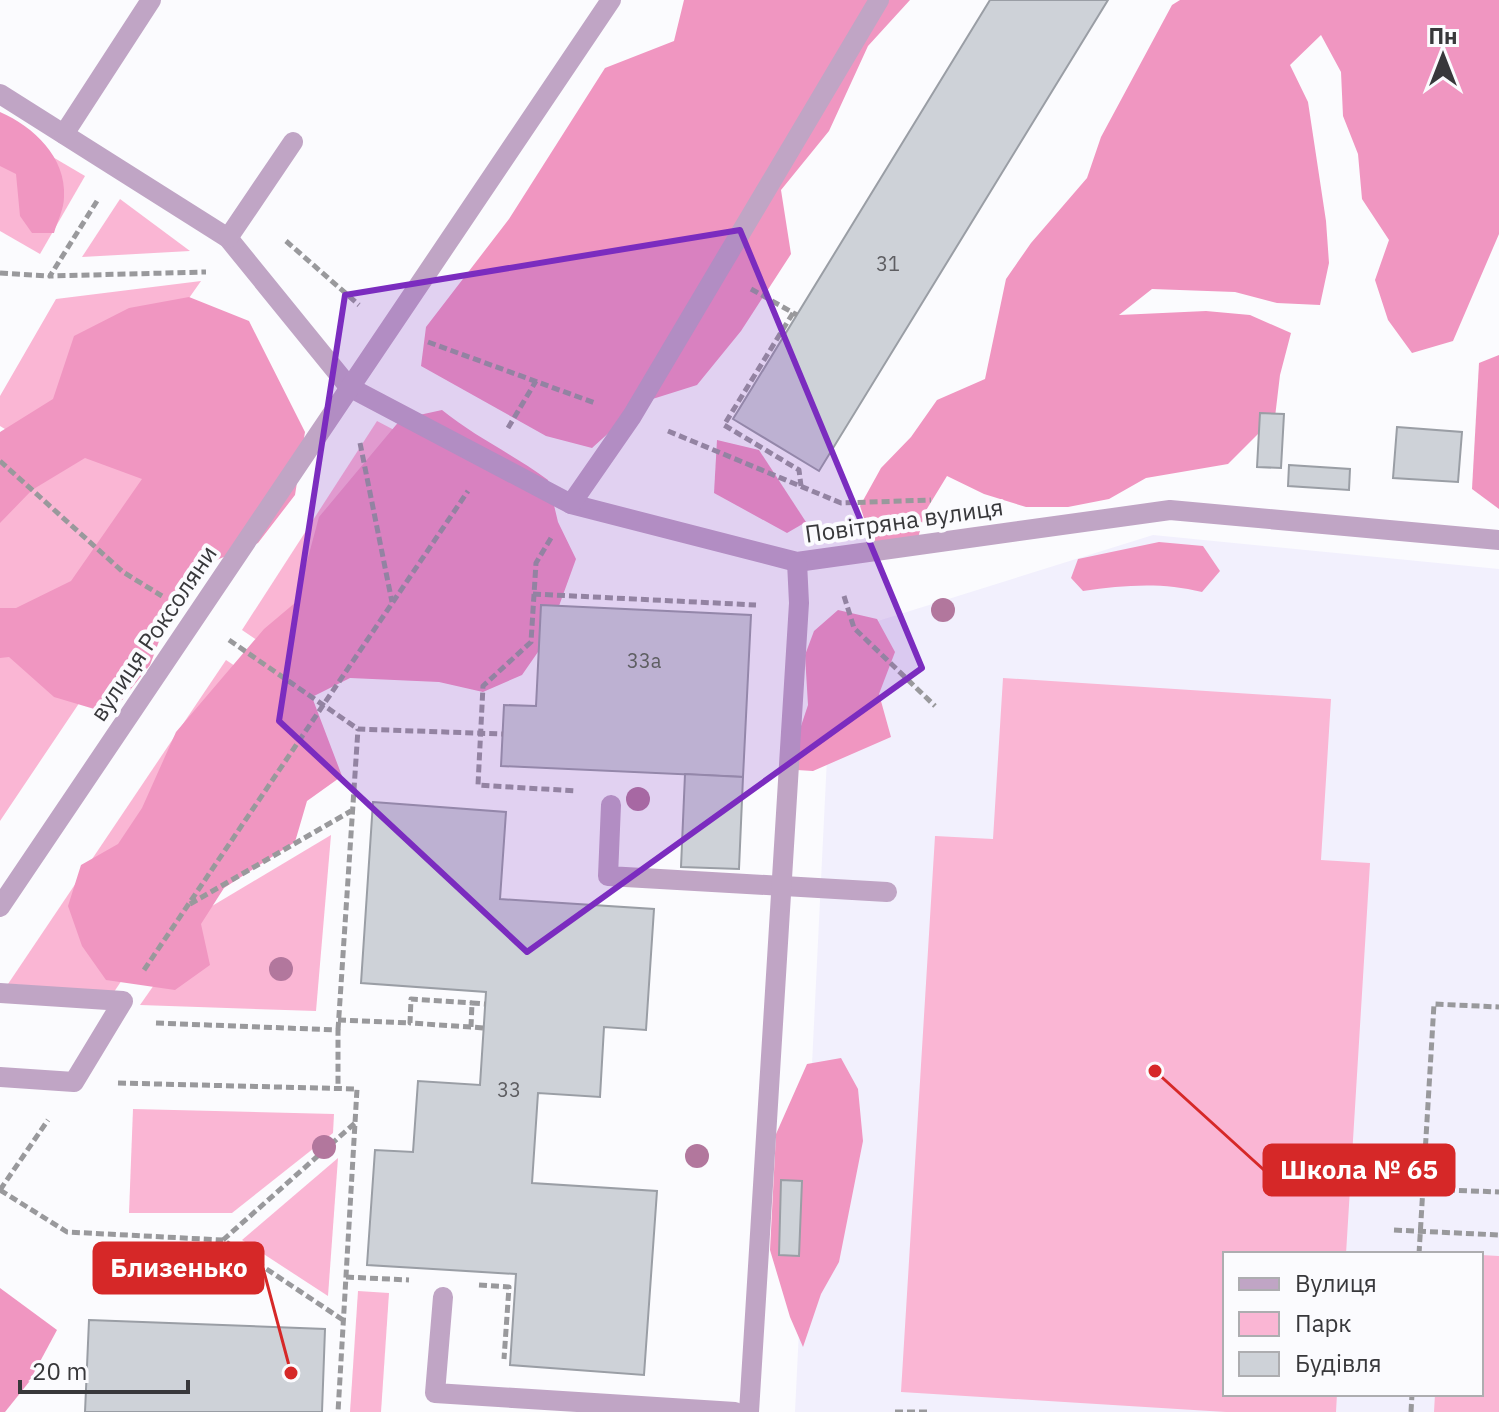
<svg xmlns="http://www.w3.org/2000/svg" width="1499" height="1412" font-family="'IBM Plex Sans',sans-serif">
<rect width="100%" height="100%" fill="#fbfbfe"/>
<path fill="#f2f0fd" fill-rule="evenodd" d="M 1153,535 L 1499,569 L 1499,1412 L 795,1412 L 833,635 ZM 1225,1254 L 1481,1254 L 1481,1394 L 1225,1394 Z"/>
<g fill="#fab6d4">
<polygon points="0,126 85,176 40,254 0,231"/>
<polygon points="120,199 190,251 82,257"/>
<polygon points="201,281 114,405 276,410 0,821 0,468 36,448 0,426 0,396 56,299"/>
<polygon points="377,421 463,466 318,681 242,630"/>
<polygon points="226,660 301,710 114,992 8,984"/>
<polygon points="1003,678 1331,699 1321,860 1370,863 1346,1254 1225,1254 1225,1394 1337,1394 1336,1412 1226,1412 901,1392 935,836 993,839"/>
<polygon points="331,835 316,1011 140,1005 207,909"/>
<polygon points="133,1109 334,1114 333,1133 232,1213 129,1213"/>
<polygon points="338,1158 328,1296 242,1240"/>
<polygon points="1481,1255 1499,1256 1499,1412 1434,1412 1435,1394 1481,1394"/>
<polygon points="358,1291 389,1293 381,1412 350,1412"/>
</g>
<g fill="#f096c1">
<polygon points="684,0 910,0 868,46 829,131 781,190 791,254 741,331 697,385 643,402 592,448 546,436 421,366 426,327 509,219 605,68 674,41"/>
<polygon points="1180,0 1499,0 1499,234 1453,341 1412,353 1388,320 1375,280 1389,240 1362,199 1358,154 1343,116 1341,72 1321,35 1290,65 1308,102 1326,221 1329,263 1320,305 1277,303 1235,292 1152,289 1119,315 1206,311 1250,315 1291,333 1280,375 1275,417 1228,464 1146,478 1109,499 1068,507 1026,507 984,494 947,476 925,512 914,553 873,546 860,506 881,468 911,437 937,400 985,379 1006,279 1031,243 1087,178 1101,137 1172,5"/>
<path d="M 0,112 C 34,127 66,157 64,197 C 64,209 57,222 54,233 L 32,233 L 20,216 L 16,174 L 0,166 Z"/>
<polygon points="189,297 249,321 305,432 295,495 258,543 185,573 150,665 111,714 54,697 9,657 0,658 0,608 16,608 71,581 142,479 85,458 32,490 0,523 0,432 53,399 74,336 129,308"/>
<polygon points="1499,355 1499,509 1472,489 1479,363"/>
<path d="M 442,410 C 475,437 513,454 548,480 L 558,522 L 576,559 L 547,639 L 522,675 L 483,692 L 439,682 L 350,678 L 312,697 L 342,776 L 307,801 L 295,842 L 224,888 L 201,924 L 210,965 L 175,990 L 106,980 L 82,946 L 68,906 L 81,865 L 118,844 L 142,808 L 176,732 L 264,629 L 296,602 L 319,517 L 401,419 Z"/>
<polygon points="717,440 759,450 806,522 787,533 714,493"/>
<path d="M 1159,542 L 1203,546 L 1220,571 L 1202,592 C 1162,582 1124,585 1083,591 L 1071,578 L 1078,559 Z"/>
<polygon points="838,610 877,619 895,652 879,694 891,737 813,771 797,770 797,738 808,705 805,655 814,631"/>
<polygon points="841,1058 858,1089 863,1141 839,1262 821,1294 803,1347 790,1317 770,1250 776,1134 807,1064"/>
<polygon points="0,1288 57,1330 29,1382 5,1412 0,1412"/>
</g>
<g fill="#ced2d8" stroke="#9a9ea5" stroke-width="2">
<polygon points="990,0 1108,0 819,471 733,419"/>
<polygon points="1260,413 1284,414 1281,468 1257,467"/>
<polygon points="1397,427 1462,432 1458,482 1393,478"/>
<polygon points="1289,465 1350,469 1349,490 1288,486"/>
<polygon points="541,605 751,615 743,777 501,766 504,705 536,706"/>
<polygon points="685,774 743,777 739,869 681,867"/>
<polygon points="373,802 506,812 500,899 654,909 646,1030 604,1027 600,1097 538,1093 532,1183 657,1191 644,1375 510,1365 516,1274 367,1265 375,1150 413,1152 418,1081 480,1085 486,992 361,983"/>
<polygon points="781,1180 802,1181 799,1256 779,1255"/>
<polygon points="89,1320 325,1329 322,1412 85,1412"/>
</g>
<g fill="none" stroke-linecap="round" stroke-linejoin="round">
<g stroke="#99999c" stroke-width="5" stroke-dasharray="8 4" stroke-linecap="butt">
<polyline points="97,201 50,276 206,272"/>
<polyline points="286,241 359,305"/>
<polyline points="0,273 50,276"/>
<polyline points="751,289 797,315"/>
<polyline points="793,313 724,425 799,470 801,486"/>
<polyline points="428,342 595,403"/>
<polyline points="508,428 536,381"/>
<polyline points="668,431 841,503 931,500"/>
<polyline points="360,443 392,602"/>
<polyline points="0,461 123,572 162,596"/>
<polyline points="551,538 536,563 531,642 483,686 478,785 576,791"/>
<polyline points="533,594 756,605"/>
<polyline points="844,596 854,628 935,706"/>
<polyline points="229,640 358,729 503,734"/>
<polyline points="190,904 351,811"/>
<polyline points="144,970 468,491"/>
<polyline points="338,1020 410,1023"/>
<polyline points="156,1023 338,1030 338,1088"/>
<polyline points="471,1027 410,1023 411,999 472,1003"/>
<polyline points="483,1028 471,1027 472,1003 485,1004"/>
<polyline points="338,1030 358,729"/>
<polyline points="118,1083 357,1089 338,1412"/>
<polyline points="1423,1189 1499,1192"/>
<polyline points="0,1190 48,1120"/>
<polyline points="0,1190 67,1232 223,1240"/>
<polyline points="1394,1230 1499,1235"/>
<polyline points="1419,1254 1434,1004 1499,1007"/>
<polyline points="346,1277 409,1280"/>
<polyline points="479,1285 509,1287 504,1359"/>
<polyline points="343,1320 223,1240 355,1123"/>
<polyline points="895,1412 931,1412"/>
<polyline points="1411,1412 1412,1394"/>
</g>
<g stroke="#c0a5c5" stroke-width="20">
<polyline points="0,94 228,238 349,387 571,504 797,562 1170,510 1499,540"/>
<polyline points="64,134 151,0"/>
<polyline points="228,238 293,142"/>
<polyline points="571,504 632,416 879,0"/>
<polyline points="611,805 608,876 887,892"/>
<polyline points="0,907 611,0"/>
<polyline points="0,993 123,1001 74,1082 0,1077"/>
<polyline points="443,1297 435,1393 735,1412"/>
<polyline points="749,1412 799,603 797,562"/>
</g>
</g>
<g fill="#b2779d">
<circle cx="943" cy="610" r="12"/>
<circle cx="638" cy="799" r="12"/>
<circle cx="281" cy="969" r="12"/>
<circle cx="324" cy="1147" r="12"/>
<circle cx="697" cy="1156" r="12"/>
</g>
<path fill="#7b2cbf" fill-opacity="0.2" stroke="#7b2cbf" stroke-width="6" stroke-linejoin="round" d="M 740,230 L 922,668 L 527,952 L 279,721 L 345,295 Z"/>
<g text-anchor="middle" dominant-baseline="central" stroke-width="8" stroke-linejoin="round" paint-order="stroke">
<g font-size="20" fill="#5e5e62">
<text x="888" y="263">31</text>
<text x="644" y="660">33а</text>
<text x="509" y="1089">33</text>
</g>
<g font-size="24" fill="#38383b" stroke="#fbfbfe">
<text transform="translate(904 520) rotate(-8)">Повітряна вулиця</text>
<text transform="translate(153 633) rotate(-56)">вулиця Роксоляни</text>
</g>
</g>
<path fill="none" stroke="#d62828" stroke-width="3" d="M1155 1071L1264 1170M291 1373L263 1268"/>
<g fill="#d62828" stroke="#fbfbfe" stroke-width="3">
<circle cx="1155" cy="1071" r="8"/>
<circle cx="291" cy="1373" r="8"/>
</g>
<g fill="#d62828" stroke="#d62828" stroke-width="3">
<rect x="1264" y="1145" width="190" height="50" rx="8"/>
<rect x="94" y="1243" width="169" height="50" rx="8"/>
</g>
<g font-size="26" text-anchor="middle" font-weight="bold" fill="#fff">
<text x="1359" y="1179">Школа № 65</text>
<text x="179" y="1277">Близенько</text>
</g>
<rect x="1223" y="1252" width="260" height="144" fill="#fbfbfe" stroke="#adadb0" stroke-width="2"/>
<rect x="1239" y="1278" width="40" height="12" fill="#c0a5c5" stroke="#adadb0" stroke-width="2"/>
<text x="1295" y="1292" font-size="24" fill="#38383b">Вулиця</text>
<rect x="1239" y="1312" width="40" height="24" fill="#fab6d4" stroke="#adadb0" stroke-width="2"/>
<text x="1295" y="1332" font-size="24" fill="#38383b">Парк</text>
<rect x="1239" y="1352" width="40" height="24" fill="#ced2d8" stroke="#adadb0" stroke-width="2"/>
<text x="1295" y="1372" font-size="24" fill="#38383b">Будівля</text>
<g transform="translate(1443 56)" stroke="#fbfbfe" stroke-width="6" paint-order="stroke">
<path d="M0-6L14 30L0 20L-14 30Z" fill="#38383b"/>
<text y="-12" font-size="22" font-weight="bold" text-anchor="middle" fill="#38383b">Пн</text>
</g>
<path d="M20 1380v12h168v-12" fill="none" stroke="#38383b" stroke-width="4"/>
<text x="32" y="1380" font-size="24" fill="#38383b" stroke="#fbfbfe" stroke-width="6" paint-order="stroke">20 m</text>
</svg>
